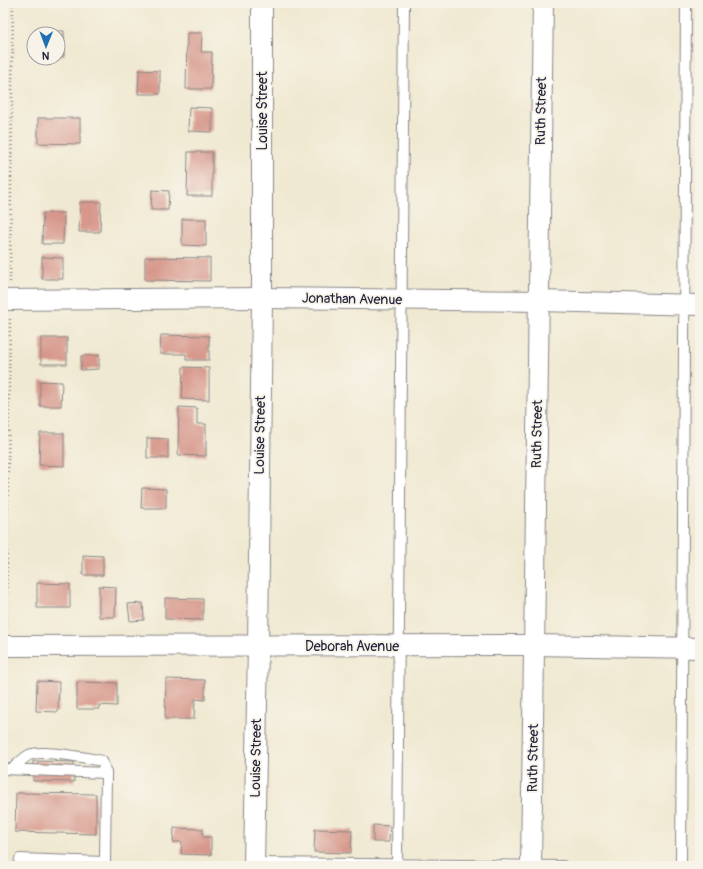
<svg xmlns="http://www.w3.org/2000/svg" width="703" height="869" font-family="Pangolin,sans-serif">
<rect width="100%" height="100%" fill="#f7f3e8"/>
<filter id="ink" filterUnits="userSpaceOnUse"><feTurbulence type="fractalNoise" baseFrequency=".025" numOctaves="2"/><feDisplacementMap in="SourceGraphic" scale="8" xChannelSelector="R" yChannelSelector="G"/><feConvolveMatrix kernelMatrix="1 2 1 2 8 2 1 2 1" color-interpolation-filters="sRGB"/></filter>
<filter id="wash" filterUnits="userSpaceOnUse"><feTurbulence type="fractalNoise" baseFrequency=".012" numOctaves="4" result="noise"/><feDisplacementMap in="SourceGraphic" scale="16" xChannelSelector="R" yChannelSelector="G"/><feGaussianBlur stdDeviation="0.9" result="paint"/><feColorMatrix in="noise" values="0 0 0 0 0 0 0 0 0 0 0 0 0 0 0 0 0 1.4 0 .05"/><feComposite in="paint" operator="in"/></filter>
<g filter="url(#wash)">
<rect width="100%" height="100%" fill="#f0e9d2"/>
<g id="blocks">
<g fill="#d7978b">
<polygon points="45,31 64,31 64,56 58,56 58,34 45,34"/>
<polygon points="187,33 202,33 201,52 212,52 211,89 186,89"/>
<polygon points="139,70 160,71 160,94 138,94"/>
<polygon points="189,107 212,108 212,132 188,131"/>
<polygon points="38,118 80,118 80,144 38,143"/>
<polygon points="188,152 212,152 212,196 187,196"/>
<polygon points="152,190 169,191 168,210 151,210"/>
<polygon points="80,202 101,202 100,232 79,232"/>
<polygon points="43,213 64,213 63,244 42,244"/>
<polygon points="182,219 206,219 206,246 182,245"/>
<polygon points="42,257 63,258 63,279 42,279"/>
<polygon points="145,257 210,258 210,281 145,280"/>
<polygon points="161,335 209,336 209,360 186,360 186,354 160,354"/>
<rect x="41" y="338" width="26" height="26"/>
<polygon points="99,355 99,369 81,370 81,356"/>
<polygon points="183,367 209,368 209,400 182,399"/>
<polygon points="40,381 62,382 61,406 40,406"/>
<polygon points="179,407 197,408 197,424 206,424 206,456 178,455"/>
<polygon points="40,433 64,433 64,466 39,465"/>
<polygon points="147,438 168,439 168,458 147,458"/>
<polygon points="142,488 166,489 166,508 141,508"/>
<polygon points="83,555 103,556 103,575 83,575"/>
<polygon points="37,583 70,584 70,608 37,608"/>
<polygon points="99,586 116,587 115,617 99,617"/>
<polygon points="165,598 203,599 203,620 165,619"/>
<polygon points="143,603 144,620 130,621 128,604"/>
<polygon points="166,679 205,680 205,700 195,699 194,719 165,719"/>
<polygon points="37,681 59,682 58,712 36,711"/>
<polygon points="77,682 117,683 117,706 99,705 99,709 77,709"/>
<polygon points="33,761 74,762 74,782 33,781"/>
<polygon points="16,793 96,794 96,834 15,832"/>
<polygon points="373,825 390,826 389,842 373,842"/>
<polygon points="174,828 203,829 203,837 211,837 211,855 181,854 182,842 173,842"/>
<polygon points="315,829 352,830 351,853 314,852"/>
</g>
</g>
</g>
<g filter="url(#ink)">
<use href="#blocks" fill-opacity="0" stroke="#898686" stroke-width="1"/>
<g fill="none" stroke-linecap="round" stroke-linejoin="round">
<g stroke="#898686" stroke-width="12">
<g id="lane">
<polyline points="3,769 106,773"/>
<path d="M 12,769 C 17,765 23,758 29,755 C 41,749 88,758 102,761 L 106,773 L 105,862"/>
<polyline points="254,863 563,866"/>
<polyline points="397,865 404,3"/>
<polyline points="19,866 20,859 105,862 105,866"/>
<polyline points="681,866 686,3"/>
</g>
</g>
<g stroke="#898686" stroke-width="22">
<g id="street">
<polyline points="3,300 262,298 539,301 700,305"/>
<polyline points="3,646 534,645 700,648"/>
<polyline points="254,866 258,646 262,298 262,3"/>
<polyline points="531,866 543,3"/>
</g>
</g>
<g stroke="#898686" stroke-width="2.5" stroke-dasharray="1 3" stroke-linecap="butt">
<polyline points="10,282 13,3"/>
<polyline points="6,628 10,317"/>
<polyline points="4,756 6,663"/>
</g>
<use href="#lane" stroke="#fff" stroke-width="10"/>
<use href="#street" stroke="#fff" stroke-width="20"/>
</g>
</g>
<g text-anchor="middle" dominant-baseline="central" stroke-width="3.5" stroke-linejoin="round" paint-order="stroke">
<g font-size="14" fill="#22223b" stroke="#f7f3e8">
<text transform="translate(262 111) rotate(-90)">Louise Street</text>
<text transform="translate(541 111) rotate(-89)">Ruth Street</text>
<text transform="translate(352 299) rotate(1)">Jonathan Avenue</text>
<text transform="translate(537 434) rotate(-89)">Ruth Street</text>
<text transform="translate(260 435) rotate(-89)">Louise Street</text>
<text x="352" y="646">Deborah Avenue</text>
<text transform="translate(256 758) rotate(-89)">Louise Street</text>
<text transform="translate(533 758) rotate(-89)">Ruth Street</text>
</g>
</g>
<rect width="703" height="869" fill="none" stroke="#f7f3e8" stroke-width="16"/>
<g transform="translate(46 46) rotate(181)"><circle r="19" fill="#f7f3e8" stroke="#a29fa3"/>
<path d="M0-3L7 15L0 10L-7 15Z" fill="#1f6fb2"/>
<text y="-6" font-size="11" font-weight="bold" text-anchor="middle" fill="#22223b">N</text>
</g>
</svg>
